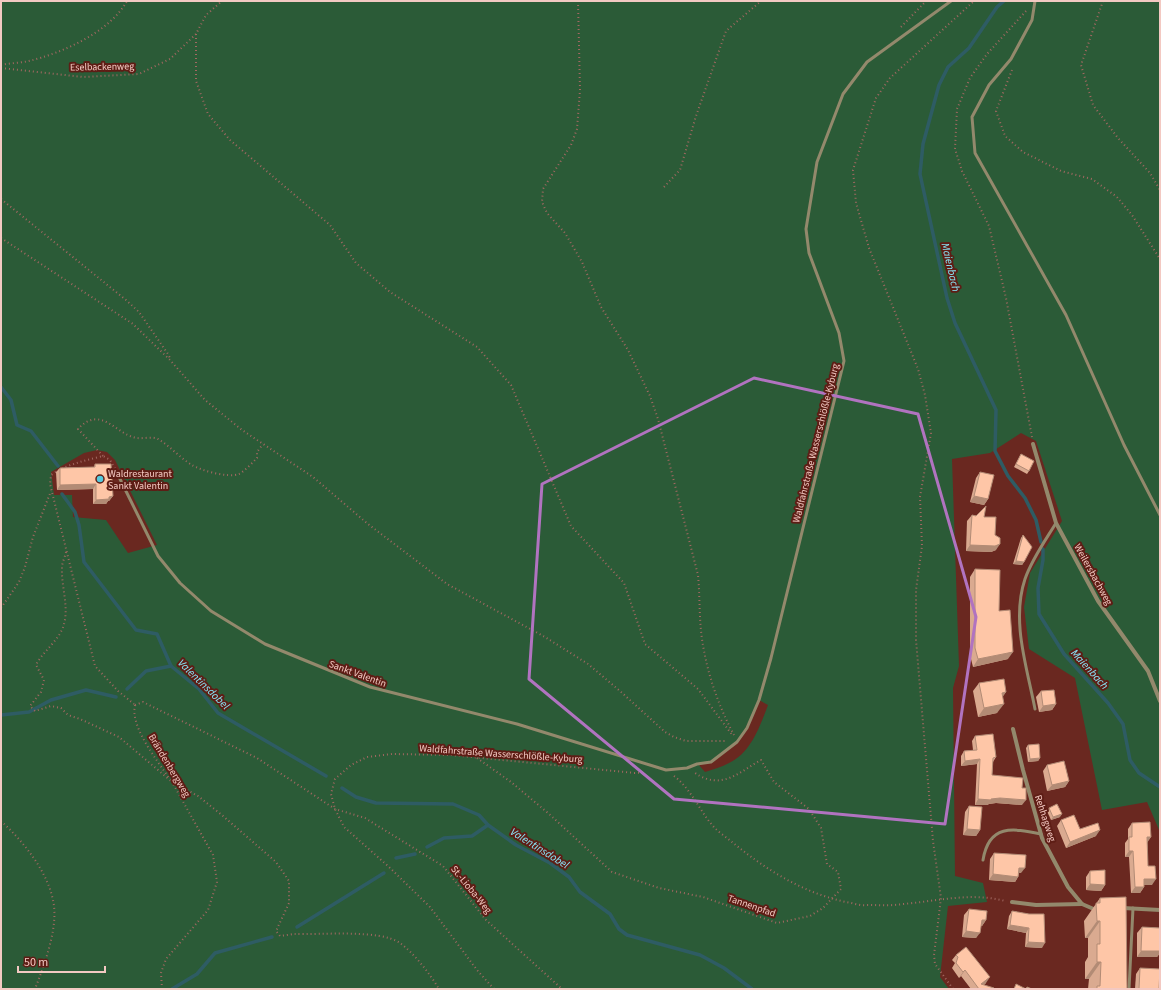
<svg xmlns="http://www.w3.org/2000/svg" width="1161" height="990" viewBox="0 0 1161 990" font-family="'Source Sans 3',sans-serif">
  <style>
    .green { fill: #2b5b37; fill-rule: evenodd }
    .lines { fill: none; stroke-linecap: round; stroke-linejoin: round }
    .stream { stroke: #2e5c64; stroke-width: 3.5 }
    .path { stroke: #a16861; stroke-width: 2; stroke-dasharray: 1 3; stroke-linecap: butt }
    .lane { stroke: #93896c; stroke-width: 3 }
    .street { stroke: #93896c; stroke-width: 4 }
    .wall { fill: #daaa90 }
    .shaded-wall { fill: #b28b75 }
    .building { fill: #fec6a7; stroke: #b28b75 }
    .marked { fill: none; stroke: #b173c0; stroke-width: 3; stroke-linejoin: round }
    .poi-dot { fill: #54cadd; stroke: #5e1d15; stroke-width: 1.5 }
    .labels { text-anchor: middle; stroke-width: 4; stroke-linejoin: round; paint-order: stroke }
    .street-label { font-size: 10px; fill: #f3c9c2; stroke: #5e1d15 }
    .poi-label { font-size: 10px; fill: #f3c9c2; stroke: #5e1d15; text-anchor: start }
    .water-label { font-size: 11px; font-style: italic; fill: #88ebfd; stroke: #5e1d15 }
  </style>
  <rect width="100%" height="100%" fill="#6a2820"/>
  <!-- green -->
  <path class="green" d="M1 1H1160V832L1147 802 1102 810 1075 678 1029 649 1024 607 1030 573 1062 521 1036 441 1021 433 990 453 952 459 959 666 953 688 955 876 983 883 987 902 948 906 940 977 949 989H1ZM97 450 107 452 115 460 157 545 128 553 106 520 73 517 72 495H54L51 472 84 453ZM759 700 768 705C760 726 751 753 729 763 722 767 713 769 705 772L698 764C732 759 747 729 759 700Z"/>
  <g class="lines">
    <!-- stream -->
    <g class="stream">
      <polyline points="1004,1 997,7 969,48 948,67 939,85 923,144 920,174 947,298 955,323 996,410 995,451 1008,476 1025,498 1036,520 1041,542"/>
      <polyline points="1,387 11,400 17,425 31,431 58,466"/>
      <polyline points="62,494 75,512 79,525 84,562 136,630 157,634 171,666 199,689 218,713 326,776"/>
      <polyline points="1043,549 1043,560 1038,588 1039,614 1064,654 1108,703 1123,724 1130,760 1139,773 1160,787"/>
      <polyline points="127,689 146,671 171,666"/>
      <polyline points="1,715 29,712 51,700 86,690 116,697"/>
      <polyline points="342,788 356,797 376,803 453,804 479,815 488,825 516,845 550,863 569,877 580,892 610,914 619,929 627,935 700,955 724,968 752,989"/>
      <polyline points="427,847 444,838 472,836 488,825"/>
      <polyline points="396,858 415,854"/>
      <polyline points="297,927 384,873"/>
      <polyline points="172,989 197,974 215,953 272,937"/>
    </g>
    <!-- path -->
    <g class="path">
      <path d="M578 1 580 90 577 129 571 145 543 189 542 202 547 213 565 233 582 262 601 307 628 350 650 396 658 419 698 575C700 597 699 618 702 639 707 673 718 705 734 735"/>
      <polyline points="1103,1 1081,65 1093,105 1118,138 1150,173 1160,190"/>
      <polyline points="1026,11 987,54 970,78 957,109 955,149 962,171 989,226 1006,298 1032,437"/>
      <polyline points="901,27 926,1"/>
      <polyline points="196,34 196,81 208,114 230,140 330,225 356,263 390,292 477,347 511,385 571,526 624,583 645,644 698,689 733,736"/>
      <path d="M1 65C10 63 20 63 29 61 62 53 110 32 127 1"/>
      <polyline points="1,68 83,77 139,74 170,59 196,34 206,15 222,1"/>
      <polyline points="1012,70 996,111 1005,136 1023,152 1061,171 1092,179 1117,197 1132,215 1160,259"/>
      <polyline points="664,187 680,170 696,116 726,31 761,1"/>
      <polyline points="1,199 126,300 139,312 168,354 170,358"/>
      <polyline points="1,238 133,324 170,360 205,400 242,430 313,477 368,524 447,584 545,637 588,664 620,691 665,732 674,737 686,741 726,741"/>
      <path d="M103 456 78 429C101 404 116 435 137 438 143 439 152 436 158 439 170 446 180 458 192 465 202 471 228 478 239 474 245 471 252 463 257 458V452L263 444"/>
      <path d="M117 472 110 460 103 456C84 461 67 464 51 475L50 484 95 666 118 691 134 704"/>
      <polyline points="125,476 128,474 139,488"/>
      <path d="M66 552C65 557 62 563 62 567 61 586 69 606 64 624 60 640 43 651 36 665L44 680 41 692 30 706 35 711 51 706 61 708 68 715 80 719 119 737 171 781 198 796 223 816 276 862 289 881V903L276 931 280 936 294 934C320 935 380 929 400 943 414 953 430 974 439 989"/>
      <polyline points="1,608 19,582 25,567 33,537 51,491"/>
      <polyline points="135,705 143,702 257,758 335,809 365,818 443,866 486,920 562,989"/>
      <path d="M135 705C130 727 157 760 169 778"/>
      <path d="M477 758 511 782 548 813 612 872 659 888 703 897 777 923 810 916 823 908 841 889 838 872 827 864 821 828 809 809 774 782 761 760C739 772 722 791 695 773"/>
      <path d="M674 776C692 790 699 810 713 826 718 832 726 837 732 842 765 869 803 893 846 902 853 903 860 906 867 905 879 905 891 906 903 904 938 901 971 892 1005 901"/>
      <path d="M1 821C24 842 50 874 54 906 57 931 44 966 35 989"/>
      <polyline points="162,989 161,973 166,959 208,910 217,882 213,855 172,782"/>
      <polyline points="494,989 477,970 430,907 388,866 344,827 335,809 331,794 335,779 351,765 367,757 392,754 451,755 635,773 646,772"/>
      <polyline points="953,989 935,964 934,955 941,898 933,841 916,640 916,590 922,546 920,497 931,433 925,395 918,369 869,248 856,203 853,170 876,98 890,78 974,1"/>
    </g>
    <!-- lane -->
    <g class="lane">
      <polyline points="1035,1 1032,20 1011,59 989,85 972,117 975,153 1066,315 1124,445 1160,515"/>
      <polyline points="120,479 158,556 180,583 211,611 265,644 370,687 517,724 666,770 687,768 697,764 711,762 737,742 747,728 759,700 771,658 844,361 839,333 809,253 806,229 817,162 843,94 867,62 951,1"/>
      <path d="M1035 709C1027 667 1011 621 1025 579 1032 559 1045 541 1056 523"/>
      <path d="M983 860C989 824 1012 828 1041 834"/>
      <polyline points="1129,989 1133,908"/>
    </g>
    <!-- street -->
    <g class="street">
      <polyline points="1033,444 1056,523 1098,601 1148,671 1160,701"/>
      <polyline points="1013,729 1023,770 1042,838 1068,887 1082,904 1096,910"/>
      <polyline points="1012,902 1036,905 1082,904"/>
      <polyline points="1123,908 1160,910"/>
    </g>
  </g>
  <!-- wall -->
  <g class="wall">
    <polygon points="1021,454 1029,471 1027,474 1014,467"/>
    <polygon points="95,464 113,496 109,501 108,501 106,504 93,504 93,489 57,490 56,472 60,468 94,467"/>
    <polygon points="980,472 988,499 984,505 970,502 976,478"/>
    <polygon points="972,515 984,517 995,535 996,550 991,552 966,551 967,521"/>
    <polygon points="1023,535 1024,562 1022,565 1013,564 1021,538"/>
    <polygon points="975,569 999,611 1008,659 973,667 970,655 970,577"/>
    <polygon points="979,683 1006,692 1002,697 997,713 978,717 973,691"/>
    <polygon points="1041,691 1056,704 1052,710 1039,712 1036,697"/>
    <polygon points="975,736 996,757 993,762 992,775 1022,788 1022,805 996,803 989,804 987,805 975,805 977,764 961,766 961,756 964,751 973,750 972,741"/>
    <polygon points="1028,745 1040,758 1038,761 1028,762 1026,748"/>
    <polygon points="1047,765 1069,781 1065,787 1047,791 1043,771"/>
    <polygon points="969,806 980,830 976,836 963,835 965,812"/>
    <polygon points="1049,808 1060,817 1051,820 1047,811"/>
    <polygon points="1061,820 1080,829 1096,836 1066,848 1057,826"/>
    <polygon points="1132,823 1151,837 1147,842 1148,866 1152,885 1144,885 1144,887 1140,893 1131,893 1129,857 1125,857 1125,843 1128,839 1128,829"/>
    <polygon points="994,853 1021,873 1019,873 1018,877 1015,882 989,880 990,859"/>
    <polygon points="1090,871 1105,885 1101,891 1086,890 1086,877"/>
    <polygon points="1100,898 1127,989 1088,989 1089,979 1085,979 1085,962 1088,957 1088,938 1085,938 1084,921"/>
    <polygon points="969,909 986,920 982,926 981,926 976,938 962,937 964,915"/>
    <polygon points="1012,911 1029,914 1042,948 1025,947 1026,933 1007,929 1009,916"/>
    <polygon points="1142,927 1160,928 1160,953 1157,957 1137,957 1137,933"/>
    <polygon points="956,955 986,983 984,985 993,989 971,989 961,976 959,978 952,968 955,963 952,960"/>
    <polygon points="1140,968 1159,989 1135,989 1136,974"/>
  </g>
  <!-- shaded-wall -->
  <g class="shaded-wall">
    <polygon points="96,484 93,489 57,490 60,485"/>
    <polygon points="113,496 109,501 108,501 106,504 93,504 96,500 109,497"/>
    <polygon points="974,496 988,499 984,505 970,502"/>
    <polygon points="1000,544 996,550 991,552 966,551 970,545"/>
    <polygon points="1016,561 1024,562 1022,565 1013,564"/>
    <polygon points="1013,652 1008,659 973,667 978,659"/>
    <polygon points="1006,692 1000,701 1002,693"/>
    <polygon points="1004,704 997,713 978,717 984,708"/>
    <polygon points="1056,704 1052,710 1039,712 1043,706"/>
    <polygon points="1040,758 1038,761 1028,762 1030,759"/>
    <polygon points="980,759 977,764 961,766 965,761"/>
    <polygon points="1069,781 1065,787 1047,791 1052,785"/>
    <polygon points="1000,798 1026,800 1022,805 996,803 989,804 987,805 975,805 978,799"/>
    <polygon points="1062,814 1060,817 1051,820 1053,817"/>
    <polygon points="967,829 980,830 976,836 963,835"/>
    <polygon points="1100,830 1096,836 1066,848 1070,842"/>
    <polygon points="1147,837 1151,837 1147,843"/>
    <polygon points="1129,851 1133,851 1129,857 1125,857"/>
    <polygon points="1019,868 1025,868 1021,873 1015,873"/>
    <polygon points="993,874 1018,877 1015,882 989,880"/>
    <polygon points="1144,879 1156,879 1152,885 1140,885"/>
    <polygon points="1090,884 1105,885 1101,891 1086,890"/>
    <polygon points="1135,887 1144,887 1140,893 1131,893"/>
    <polygon points="982,920 986,920 982,926 977,926"/>
    <polygon points="1097,921 1100,921 1088,938 1085,938"/>
    <polygon points="1010,925 1029,928 1026,933 1007,929"/>
    <polygon points="966,931 980,933 976,938 962,937"/>
    <polygon points="1028,942 1045,943 1042,948 1025,947"/>
    <polygon points="1141,951 1160,951 1160,953 1157,957 1137,957"/>
    <polygon points="1097,962 1101,962 1089,979 1085,979"/>
    <polygon points="965,970 961,976 959,978 963,972"/>
    <polygon points="990,977 986,983 979,988 981,984"/>
  </g>
  <!-- building -->
  <g class="building">
    <polygon points="1021,454 1034,461 1029,471 1016,464"/>
    <polygon points="95,464 111,464 113,496 109,497 109,499 96,500 96,484 60,485 60,468 95,467"/>
    <polygon points="980,472 994,475 988,499 974,496"/>
    <polygon points="986,506 984,517 996,517 995,535 1000,538 1000,544 995,546 970,545 972,515 976,516"/>
    <polygon points="1023,535 1032,547 1024,562 1016,561"/>
    <polygon points="975,569 1000,570 999,611 1010,610 1013,652 978,659 975,648"/>
    <polygon points="1004,679 1006,692 1002,693 1004,704 984,708 979,683"/>
    <polygon points="1054,690 1056,704 1043,706 1041,691"/>
    <polygon points="993,734 996,757 993,758 992,775 1023,778 1022,788 1026,788 1026,800 1000,798 991,799 991,800 978,799 980,759 965,761 964,751 977,750 975,736"/>
    <polygon points="1039,744 1040,758 1030,759 1028,745"/>
    <polygon points="1064,761 1069,781 1052,785 1047,765"/>
    <polygon points="1057,804 1062,814 1053,817 1049,808"/>
    <polygon points="969,806 982,807 980,830 967,829"/>
    <polygon points="1074,815 1080,829 1098,823 1100,830 1070,842 1061,820"/>
    <polygon points="1150,822 1151,837 1147,837 1148,866 1155,866 1156,879 1144,879 1144,887 1135,887 1133,851 1129,851 1129,837 1132,837 1132,823"/>
    <polygon points="994,853 1026,855 1025,868 1019,868 1018,877 993,874"/>
    <polygon points="1105,870 1105,885 1090,884 1090,871"/>
    <polygon points="1126,897 1127,989 1097,989 1097,986 1100,986 1101,962 1097,962 1097,944 1100,944 1100,921 1097,921 1096,903 1100,903 1100,898"/>
    <polygon points="969,909 987,911 986,920 982,920 980,933 966,931"/>
    <polygon points="1012,911 1029,914 1044,914 1045,943 1028,942 1029,928 1010,925"/>
    <polygon points="1142,927 1160,928 1160,951 1141,951"/>
    <polygon points="966,947 990,977 981,984 994,988 993,989 979,989 965,970 963,972 956,963 958,957 956,955"/>
    <polygon points="1140,968 1160,969 1159,989 1139,989"/>
    <polygon points="1016,984 1026,989 1027,987 1032,989 1014,989"/>
  </g>
  <!-- marked area -->
  <path class="marked" d="M754 378 918 414 976 617 945 824 674 799 529 679 542 484Z"/>
  <!-- markers -->
  <circle class="poi-dot" cx="100" cy="479" r="4"/>
  <g class="labels">
    <!-- street labels -->
    <g class="street-label">
      <text transform="translate(102 66) rotate(-1)" y="4">Eselbackenweg</text>
      <text transform="translate(815 443) rotate(-76)" y="4">Waldfahrstraße Wasserschlößle-Kyburg</text>
      <text transform="translate(1094 574) rotate(61)" y="4">Weilersbachweg</text>
      <text transform="translate(358 673) rotate(20)" y="4">Sankt Valentin</text>
      <text transform="translate(501 753) rotate(4)" y="4">Waldfahrstraße Wasserschlößle-Kyburg</text>
      <text transform="translate(170 765) rotate(59)" y="4">Brändenbergweg</text>
      <text transform="translate(1046 818) rotate(72)" y="4">Rehhagweg</text>
      <text transform="translate(472 889) rotate(51)" y="4">St.-Lioba-Weg</text>
      <text transform="translate(752 905) rotate(19)" y="4">Tannenpfad</text>
    </g>
    <!-- poi labels -->
    <g class="poi-label">
      <text x="108" y="477">Waldrestaurant<tspan x="108" dy="12">Sankt Valentin</tspan></text>
    </g>
    <!-- water labels -->
    <g class="water-label">
      <text transform="translate(951 267) rotate(77)" y="4">Maienbach</text>
      <text transform="translate(1090 669) rotate(48)" y="4">Maienbach</text>
      <text transform="translate(204 684) rotate(44)" y="4">Valentinsdobel</text>
      <text transform="translate(540 848) rotate(32)" y="4">Valentinsdobel</text>
    </g>
  </g>
  <!-- border -->
  <rect width="1161" height="990" fill="none" stroke="#f3c9c2" stroke-width="4"/>
  <!-- scale -->
  <path d="M18 966v6h87v-6" fill="none" stroke="#f3c9c2" stroke-width="2"/>
  <text x="24" y="966" font-size="12" fill="#f3c9c2" stroke="#5e1d15" stroke-width="3" paint-order="stroke">50 m</text>
</svg>
